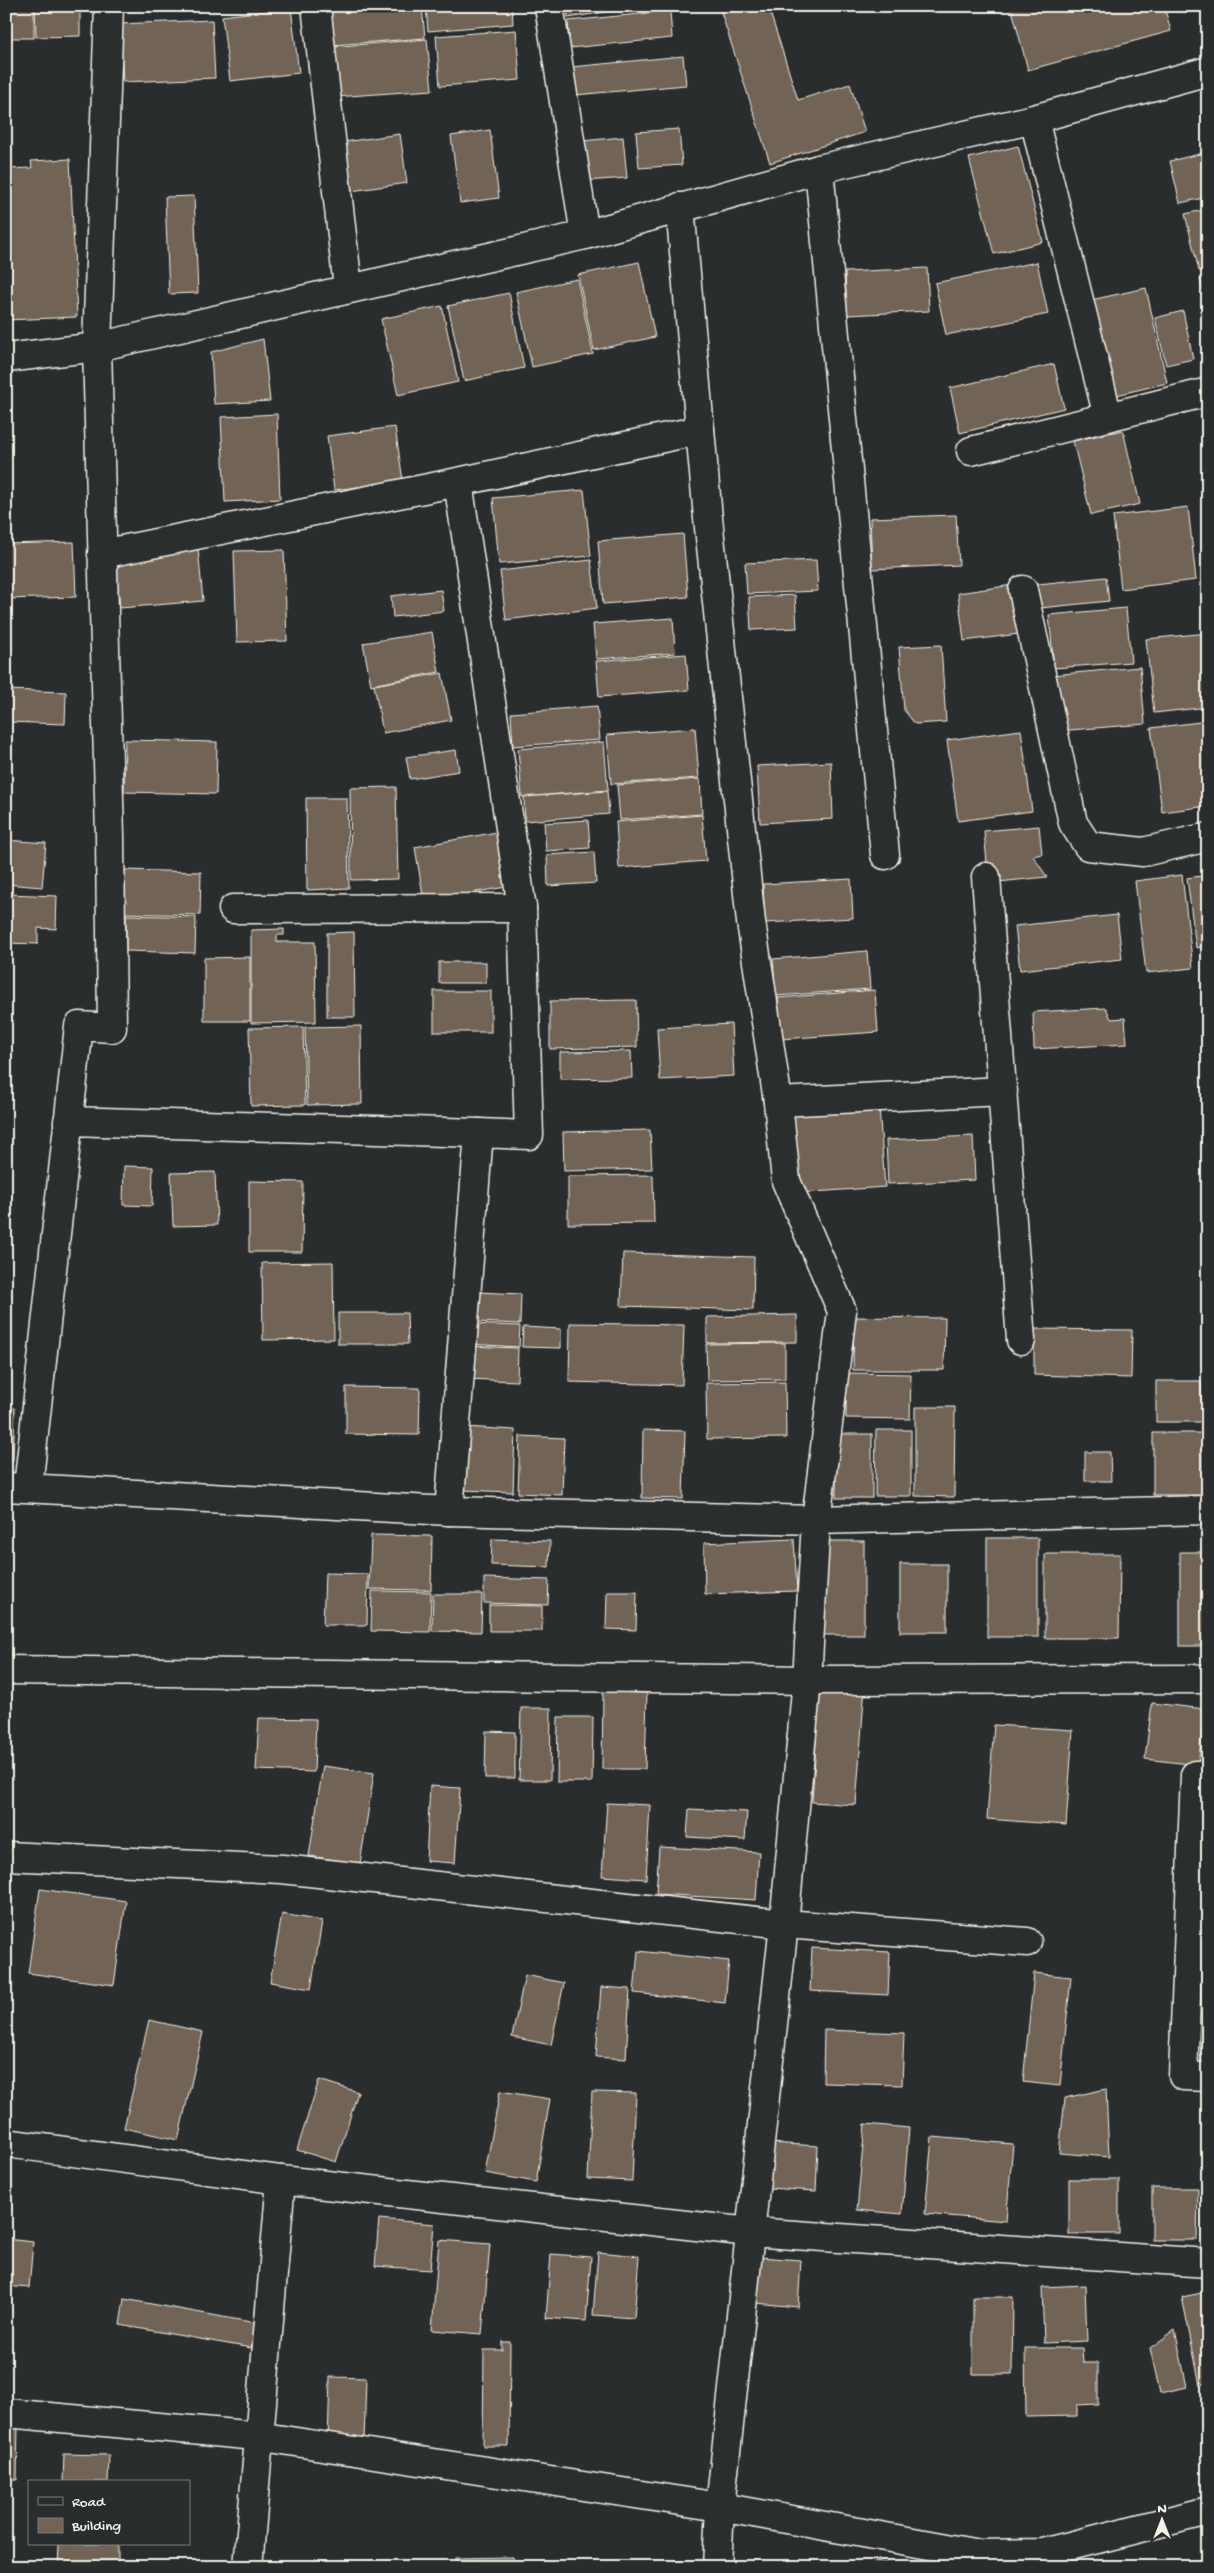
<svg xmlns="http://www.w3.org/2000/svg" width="1214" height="2573" viewBox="0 0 1214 2573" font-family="'Gochi Hand',sans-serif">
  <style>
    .building { fill: #716457; stroke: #f4f1e8 }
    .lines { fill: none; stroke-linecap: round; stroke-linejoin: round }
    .street-casing { stroke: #f4f1e8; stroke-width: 31 }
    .street { stroke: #2a2d2e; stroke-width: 28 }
  </style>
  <rect width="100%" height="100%" fill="#2a2d2e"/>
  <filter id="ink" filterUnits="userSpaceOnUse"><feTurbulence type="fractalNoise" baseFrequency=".02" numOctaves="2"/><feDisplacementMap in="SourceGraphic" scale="10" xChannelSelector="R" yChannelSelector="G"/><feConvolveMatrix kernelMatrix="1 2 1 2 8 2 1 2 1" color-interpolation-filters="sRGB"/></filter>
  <g filter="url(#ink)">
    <!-- building -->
    <g class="building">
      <rect x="6" y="6" width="28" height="32"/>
      <polygon points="35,6 80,6 80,36 36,37"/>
      <polygon points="330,6 422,6 425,38 333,45"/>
      <polygon points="426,6 512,6 513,24 428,31"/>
      <polygon points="566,6 630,6 630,8 568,18"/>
      <polygon points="719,6 768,6 798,100 850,84 865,132 770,163"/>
      <polygon points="1011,6 1164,6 1171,31 1028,70"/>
      <polygon points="291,8 299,73 230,81 222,16"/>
      <polygon points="670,11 672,38 570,48 568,21"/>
      <polygon points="212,20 215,78 123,82 120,24"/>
      <polygon points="516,30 520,80 440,86 436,36"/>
      <polygon points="427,39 432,90 335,97 331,47"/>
      <polygon points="683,56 686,85 575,95 572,67"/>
      <polygon points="679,129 682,165 639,168 636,132"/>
      <polygon points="490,130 499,198 460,203 451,136"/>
      <polygon points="400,134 407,183 351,191 344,142"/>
      <polygon points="623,137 627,178 585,181 582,141"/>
      <polygon points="1018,146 1043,242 994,254 969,158"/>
      <polygon points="1208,152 1208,197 1180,203 1170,161"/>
      <polygon points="70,159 77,317 6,320 6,169 32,168 31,161"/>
      <polygon points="194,196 198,293 169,294 165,197"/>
      <polygon points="1208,209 1208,269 1199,271 1185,214"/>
      <polygon points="639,262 655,337 594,350 578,275"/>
      <polygon points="1037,262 1048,314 946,335 935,283"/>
      <polygon points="927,268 929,311 847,315 845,272"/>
      <polygon points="1208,277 1208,309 1200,279"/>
      <polygon points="577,279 593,354 532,367 516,292"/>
      <polygon points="1146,288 1167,383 1112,396 1091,300"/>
      <polygon points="509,293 524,368 464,381 448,306"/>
      <polygon points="442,306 458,382 398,395 381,319"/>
      <polygon points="1183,311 1193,359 1166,365 1155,318"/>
      <polygon points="263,339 270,401 214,404 211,352"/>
      <polygon points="1054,364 1064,408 960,433 950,388"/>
      <polygon points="277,414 280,499 225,502 221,417"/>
      <polygon points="395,427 403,481 334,490 327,436"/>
      <polygon points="1123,430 1140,504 1091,515 1073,441"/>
      <polygon points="584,490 591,556 499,564 493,498"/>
      <polygon points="1188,507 1196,580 1121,589 1113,516"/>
      <polygon points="956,515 959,565 872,569 870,518"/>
      <polygon points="683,534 688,597 603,604 598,541"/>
      <polygon points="74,542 76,597 6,599 6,544"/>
      <polygon points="198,548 203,601 120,608 115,556"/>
      <polygon points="284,550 287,641 237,642 234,551"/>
      <polygon points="591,560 597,608 506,620 500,571"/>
      <polygon points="816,560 818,591 747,594 745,563"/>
      <polygon points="1106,577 1109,601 1040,608 1038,584"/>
      <polygon points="1013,585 1019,634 964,641 958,593"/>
      <polygon points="441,590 444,611 393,617 391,596"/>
      <polygon points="795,595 797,628 751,630 749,597"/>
      <polygon points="1126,608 1131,662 1054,668 1049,615"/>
      <polygon points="673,618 675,653 596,659 593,624"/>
      <polygon points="432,632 439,672 371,685 363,643"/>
      <polygon points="1208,633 1208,707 1154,713 1146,639"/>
      <polygon points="941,645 946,722 915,724 904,710 899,647"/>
      <polygon points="686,654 689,690 599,697 596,661"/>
      <polygon points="1140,667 1145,724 1057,731 1052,675"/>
      <polygon points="442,673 451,720 383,733 374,685"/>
      <polygon points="6,690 66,692 65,724 6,722"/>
      <polygon points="597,706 600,740 513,746 511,713"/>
      <polygon points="1208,721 1208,806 1162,812 1151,728"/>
      <polygon points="695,728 699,778 611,784 607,735"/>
      <polygon points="1021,730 1032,811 958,821 947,740"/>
      <polygon points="125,740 217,742 216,794 124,792"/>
      <polygon points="604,742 608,790 522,797 518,749"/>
      <polygon points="456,750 459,771 410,779 406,757"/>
      <polygon points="831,762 833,819 760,823 757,766"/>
      <polygon points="700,779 702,814 620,820 617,785"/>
      <polygon points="396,787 398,879 351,880 350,788"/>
      <polygon points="607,791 609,814 525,821 524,797"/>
      <polygon points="306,798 347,798 349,888 307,890"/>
      <polygon points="702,815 706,861 619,868 616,822"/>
      <polygon points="588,820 590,848 546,851 544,823"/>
      <polygon points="1039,826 1042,854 1033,856 1047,877 989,883 984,831"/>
      <polygon points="497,832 506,887 424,901 415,847"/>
      <polygon points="6,840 46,843 42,887 6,884"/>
      <polygon points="594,852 596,883 548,886 547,855"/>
      <polygon points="124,870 201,872 200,915 123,913"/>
      <polygon points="1182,875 1193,968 1146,973 1135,881"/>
      <polygon points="1208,875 1208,946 1196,948 1187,878"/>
      <polygon points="851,879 853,918 765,923 763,884"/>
      <polygon points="8,894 57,896 56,929 38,928 38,944 6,943"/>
      <polygon points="126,915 196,917 195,953 126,951"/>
      <polygon points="1117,915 1122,959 1020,970 1015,926"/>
      <polygon points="284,929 284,935 277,935 277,942 315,942 316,1022 251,1023 251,930"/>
      <polygon points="354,932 355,1017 327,1017 327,933"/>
      <polygon points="867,951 870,989 776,996 773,959"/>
      <polygon points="250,957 250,1021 204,1021 204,958"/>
      <rect x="439" y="962" width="47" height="21"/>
      <polygon points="875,990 878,1032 781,1039 778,998"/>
      <rect x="434" y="991" width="57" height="41"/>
      <polygon points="636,1000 637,1047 550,1049 550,1001"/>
      <polygon points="1106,1008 1111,1019 1125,1018 1127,1044 1034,1049 1033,1012"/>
      <polygon points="731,1024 734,1076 660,1080 657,1028"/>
      <polygon points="361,1026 362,1104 307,1105 305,1027"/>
      <polygon points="303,1027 305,1105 251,1106 249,1028"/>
      <polygon points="631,1051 632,1078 560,1079 560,1052"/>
      <polygon points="879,1107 885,1187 799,1193 793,1114"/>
      <polygon points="650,1130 652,1169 564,1171 563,1132"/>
      <polygon points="973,1136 975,1180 888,1184 886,1140"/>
      <polygon points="124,1166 153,1167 152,1206 123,1205"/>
      <polygon points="215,1172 217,1225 173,1226 171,1173"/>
      <polygon points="653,1175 654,1223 568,1224 568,1176"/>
      <polygon points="249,1181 303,1182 302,1252 249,1252"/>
      <polygon points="623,1253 754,1257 753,1310 621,1306"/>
      <polygon points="333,1262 334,1339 263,1340 262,1263"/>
      <polygon points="478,1292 521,1294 520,1324 477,1322"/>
      <polygon points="338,1313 407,1313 408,1344 338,1344"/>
      <polygon points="797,1315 797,1342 707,1343 707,1317"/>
      <polygon points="854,1317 945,1318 944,1370 853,1370"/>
      <polygon points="570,1323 684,1325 682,1385 569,1382"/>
      <polygon points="470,1324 520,1326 519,1347 469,1344"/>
      <polygon points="523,1327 561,1329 561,1348 522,1347"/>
      <polygon points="1034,1329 1132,1330 1131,1378 1034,1375"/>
      <polygon points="785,1343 785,1379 707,1380 706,1344"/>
      <polygon points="467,1346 518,1348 517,1381 466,1379"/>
      <polygon points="846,1373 911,1374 910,1419 846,1418"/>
      <polygon points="1156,1381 1201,1381 1202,1422 1156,1422"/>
      <polygon points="785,1382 786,1438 707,1439 706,1383"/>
      <polygon points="346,1387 420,1388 419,1435 346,1434"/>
      <polygon points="915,1407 955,1407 954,1497 915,1496"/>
      <polygon points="6,1408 15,1408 13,1460 6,1460"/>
      <polygon points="464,1427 515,1430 513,1492 462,1490"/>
      <polygon points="643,1430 685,1431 683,1499 642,1498"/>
      <polygon points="876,1430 911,1430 911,1496 875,1496"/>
      <polygon points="1153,1433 1202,1433 1203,1495 1153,1495"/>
      <rect x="836" y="1434" width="36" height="64"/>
      <polygon points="520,1436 564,1438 562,1495 518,1493"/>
      <polygon points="1085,1452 1110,1452 1111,1481 1085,1481"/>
      <polygon points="371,1535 432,1536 431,1590 369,1589"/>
      <rect x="987" y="1538" width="51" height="99"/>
      <polygon points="492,1539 550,1541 549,1567 491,1565"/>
      <polygon points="794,1539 797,1591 705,1594 704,1543"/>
      <rect x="821" y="1541" width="43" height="94"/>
      <rect x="1180" y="1552" width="28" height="94"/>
      <polygon points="1045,1554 1120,1554 1119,1638 1045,1638"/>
      <rect x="900" y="1564" width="47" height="68"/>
      <polygon points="325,1573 368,1574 367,1625 323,1625"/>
      <polygon points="484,1578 549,1580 548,1605 484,1603"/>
      <polygon points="372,1591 431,1592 430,1632 371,1631"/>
      <polygon points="607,1592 637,1592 636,1630 606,1629"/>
      <polygon points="433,1594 482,1594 481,1632 432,1631"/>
      <polygon points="489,1605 542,1606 542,1631 489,1631"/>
      <polygon points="820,1682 865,1685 856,1805 812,1802"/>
      <polygon points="603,1692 647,1693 645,1769 602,1769"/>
      <polygon points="1152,1703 1205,1709 1198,1765 1145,1759"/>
      <polygon points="521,1708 551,1708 550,1780 519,1780"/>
      <polygon points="558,1717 593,1717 592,1782 557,1782"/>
      <polygon points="259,1718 316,1719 314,1772 256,1770"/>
      <polygon points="994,1725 1073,1730 1066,1825 987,1819"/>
      <polygon points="486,1731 515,1732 515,1778 485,1778"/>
      <polygon points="323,1766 374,1773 360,1864 309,1856"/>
      <polygon points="430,1786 460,1788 455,1863 426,1861"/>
      <polygon points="607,1803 650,1805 646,1879 602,1876"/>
      <polygon points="689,1809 747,1812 745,1840 687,1837"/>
      <polygon points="659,1847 759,1852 756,1900 656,1894"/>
      <polygon points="40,1889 126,1901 114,1985 28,1973"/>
      <polygon points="282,1914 322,1921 311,1989 270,1982"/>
      <polygon points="1206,1943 1208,1943 1208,2067 1202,2067"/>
      <polygon points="812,1948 890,1952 888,1995 810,1991"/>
      <polygon points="638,1951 729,1961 725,2003 634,1993"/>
      <polygon points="1034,1973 1071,1977 1060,2086 1023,2082"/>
      <polygon points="525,1975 564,1983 551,2045 512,2037"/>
      <polygon points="601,1987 630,1989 626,2059 596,2057"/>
      <polygon points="149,2020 203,2032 178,2140 124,2128"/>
      <polygon points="824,2030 904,2033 902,2085 823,2083"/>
      <polygon points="319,2080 358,2092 336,2162 297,2150"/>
      <polygon points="1106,2089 1109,2157 1059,2153 1065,2098"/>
      <polygon points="500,2091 550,2099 536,2182 485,2173"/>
      <polygon points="592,2092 636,2093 632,2181 588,2179"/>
      <polygon points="865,2124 909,2128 902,2214 857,2210"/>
      <polygon points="932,2137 1013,2144 1006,2221 925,2214"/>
      <polygon points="770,2143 818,2146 816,2191 768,2188"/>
      <rect x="1069" y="2179" width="50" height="55"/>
      <polygon points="1152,2188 1198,2188 1197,2240 1152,2240"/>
      <polygon points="379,2219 434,2224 430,2270 375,2266"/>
      <polygon points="6,2239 33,2242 29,2288 6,2286"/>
      <polygon points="439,2240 490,2244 482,2334 432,2330"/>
      <polygon points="598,2252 639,2256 634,2318 593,2315"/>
      <polygon points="551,2254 591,2257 586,2321 546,2318"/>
      <polygon points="759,2257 801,2260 798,2307 755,2303"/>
      <polygon points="1085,2285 1087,2341 1044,2343 1042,2287"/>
      <polygon points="1207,2292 1208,2383 1200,2385 1182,2297"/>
      <polygon points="973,2297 1013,2297 1012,2374 973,2374"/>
      <polygon points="124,2299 256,2323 251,2348 120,2325"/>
      <polygon points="1175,2330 1187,2387 1160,2393 1150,2348"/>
      <polygon points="502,2342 510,2342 509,2446 483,2446 484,2350 502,2350"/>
      <polygon points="1025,2348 1082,2348 1083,2363 1098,2363 1098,2404 1077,2405 1077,2416 1026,2417"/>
      <polygon points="330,2377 366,2378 364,2442 328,2441"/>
      <polygon points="6,2424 18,2424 17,2480 6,2479"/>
      <polygon points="64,2454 109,2455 108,2482 63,2482"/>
      <polygon points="59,2544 118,2544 118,2567 58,2567"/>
      <polygon points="513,2557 514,2567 455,2567 455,2558"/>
      <polygon points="875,2562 903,2564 903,2567 874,2567"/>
      <polygon points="1146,2563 1146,2567 1121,2567"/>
    </g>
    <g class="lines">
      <defs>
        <g id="street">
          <polyline points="316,6 348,288"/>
          <polyline points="549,6 585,235"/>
          <polyline points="1034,119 1108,417"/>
          <polyline points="819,169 885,855"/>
          <polyline points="680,207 708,518 751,922 778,1102 786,1181 842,1311 816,1520 807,1680 784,1924 720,2507 717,2567"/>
          <polyline points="6,358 97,347 585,235 819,169 1034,119 1208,71"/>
          <polyline points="971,451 1208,392"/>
          <polyline points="102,554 458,482 700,430"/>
          <polyline points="1023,590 1073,823 1088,846 1143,852 1208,837"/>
          <polyline points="986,877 1021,1340"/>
          <polyline points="233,909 522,908"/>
          <polyline points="778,1102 1003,1091"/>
          <polyline points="68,1121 479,1133"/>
          <polyline points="6,1487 449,1511 816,1520 1208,1510"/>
          <polyline points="28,1487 79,1026 112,1028 110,836 97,347 109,6"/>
          <polyline points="449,1511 479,1133 529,1135 522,908 458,482"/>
          <polyline points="6,1670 807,1680 1208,1679"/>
          <polyline points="1208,1775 1195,1775 1183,2076 1208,2077"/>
          <polyline points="6,1856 282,1869 784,1924 1027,1942"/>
          <polyline points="6,2143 281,2180 750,2232 1208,2263"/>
          <polyline points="6,2413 257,2436 720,2507 979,2554 1042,2553 1208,2511"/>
          <polyline points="248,2567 281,2180"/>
        </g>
      </defs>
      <!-- street casing -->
      <use href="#street" class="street-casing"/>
      <!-- street -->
      <use href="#street" class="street"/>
    </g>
  </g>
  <!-- margin -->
  <rect width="1214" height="2573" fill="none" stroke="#2a2d2e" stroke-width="25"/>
  <rect x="12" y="12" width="1189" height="2548" fill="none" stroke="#f4f1e8" stroke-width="2" filter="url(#ink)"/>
  <!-- legend -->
  <rect x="28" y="2480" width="162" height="65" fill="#2a2d2e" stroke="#7b7b78"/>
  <rect x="38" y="2497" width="25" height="8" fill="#2a2d2e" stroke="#7b7b78"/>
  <text x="72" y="2506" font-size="15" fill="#f4f1e8">Road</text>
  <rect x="38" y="2518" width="25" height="15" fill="#716457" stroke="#7b7b78"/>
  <text x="72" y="2530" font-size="15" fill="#f4f1e8">Building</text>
  <!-- north arrow -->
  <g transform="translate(1162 2520)" stroke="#2a2d2e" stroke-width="4" paint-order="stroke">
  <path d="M0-4L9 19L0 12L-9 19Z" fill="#f4f1e8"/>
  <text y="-8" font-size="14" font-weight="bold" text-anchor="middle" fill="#f4f1e8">N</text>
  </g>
</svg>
